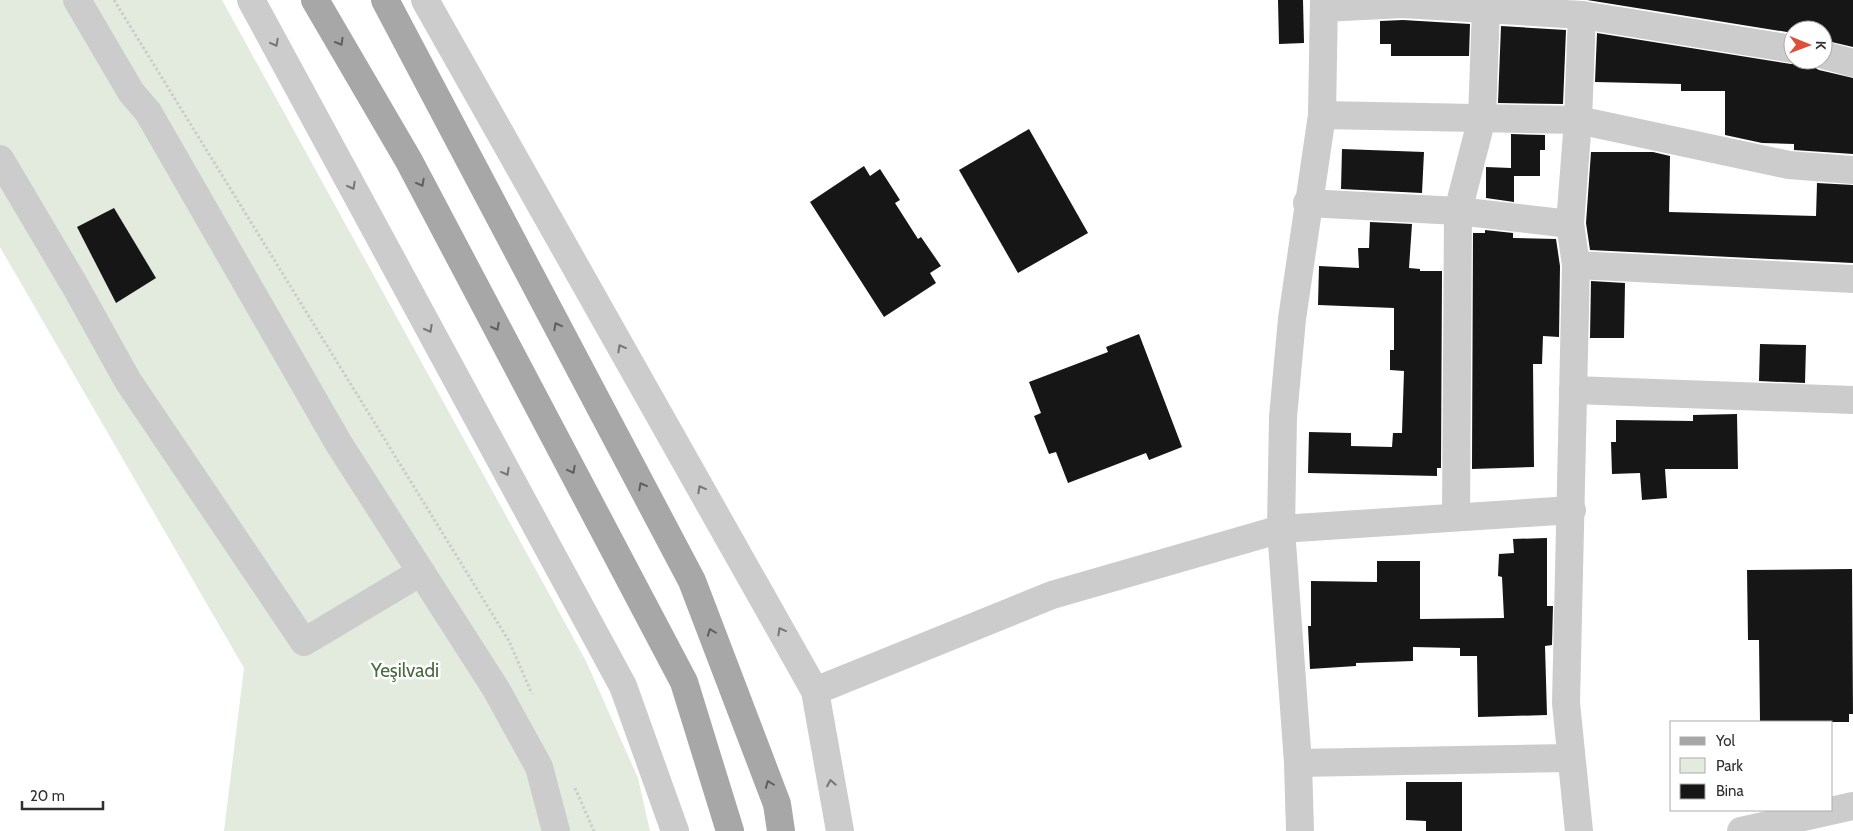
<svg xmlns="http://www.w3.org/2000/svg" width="1853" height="831" viewBox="0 0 1853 831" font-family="Cabin,sans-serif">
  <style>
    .green { fill: #e2ebdd }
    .building { fill: #161616 }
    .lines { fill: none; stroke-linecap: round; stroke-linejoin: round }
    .path { stroke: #ccc; stroke-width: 3; stroke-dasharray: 2.5 2.5; stroke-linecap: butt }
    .minor { stroke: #ccc; stroke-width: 28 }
    .major { stroke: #a7a7a7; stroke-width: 28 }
    .oneway { stroke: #5f5f5f }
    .oneway2 { stroke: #767676 }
    .labels { text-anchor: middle; stroke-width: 5; stroke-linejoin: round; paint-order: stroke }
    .park-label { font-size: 19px; fill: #49693e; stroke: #fff }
  </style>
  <rect width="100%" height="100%" fill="#fff"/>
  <!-- green -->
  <polygon class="green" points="0,0 222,0 586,661 638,778 650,831 224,831 244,668 0,247"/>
  <!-- building -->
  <g class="building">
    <polygon points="1278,0 1303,0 1304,43 1279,44"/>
    <polygon points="1587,0 1853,0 1853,47 1823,40 1823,30 1793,30 1793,33"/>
    <polygon points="1403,20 1470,24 1469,56 1391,56 1391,44 1380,44 1380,21"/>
    <polygon points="1501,26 1566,30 1563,104 1498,103"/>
    <polygon points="1597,33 1791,64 1808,60 1812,66 1819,70 1853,78 1853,154 1794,150 1794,144 1762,143 1725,135 1725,91 1681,91 1681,84 1595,82"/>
    <polygon points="1029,129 1088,233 1018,273 959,170"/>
    <polygon points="1511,134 1545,135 1545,150 1540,150 1540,176 1514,176 1514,202 1486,198 1486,167 1511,168"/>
    <polygon points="1342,149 1424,152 1422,193 1341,189"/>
    <polygon points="1591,152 1653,152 1670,156 1669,212 1816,216 1817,183 1853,185 1853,263 1590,250 1586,223"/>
    <polygon points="864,166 870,176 880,169 900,200 895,203 918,239 921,237 941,266 930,273 936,283 884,317 810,202"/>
    <polygon points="114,208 156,278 116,303 77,227"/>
    <polygon points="1370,222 1412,224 1409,268 1420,269 1420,271 1442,271 1441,468 1437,468 1437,476 1308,473 1309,432 1351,433 1351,446 1392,447 1393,433 1402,433 1404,371 1390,370 1390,350 1394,350 1394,308 1318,305 1319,266 1359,268 1358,248 1369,248"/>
    <polygon points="1485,230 1513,233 1513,238 1556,239 1560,266 1559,337 1543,336 1542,364 1533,364 1534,467 1472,469 1473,233 1485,233"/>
    <polygon points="1591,281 1625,283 1624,338 1590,338"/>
    <polygon points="1139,334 1182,447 1149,460 1146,453 1068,483 1056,452 1049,454 1034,416 1041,413 1029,382 1108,352 1106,347"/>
    <polygon points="1760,344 1806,345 1805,383 1759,381"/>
    <polygon points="1737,414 1738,469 1665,469 1667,498 1642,500 1640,473 1612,474 1611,442 1616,442 1616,420 1693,421 1693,415"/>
    <polygon points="1547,538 1547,606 1553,606 1552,645 1545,646 1547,715 1478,717 1477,656 1460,656 1460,648 1413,647 1413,661 1356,663 1356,666 1310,669 1308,626 1311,626 1311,581 1377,582 1377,561 1420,561 1420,619 1504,618 1502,577 1498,576 1499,554 1514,553 1513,539"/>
    <polygon points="1852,569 1853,714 1849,714 1849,722 1760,722 1759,640 1748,640 1747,570"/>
    <polygon points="1406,782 1462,782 1462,831 1426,831 1426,821 1406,820"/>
  </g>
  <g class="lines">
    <!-- path -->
    <g class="path">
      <polyline points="114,0 509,641 532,694"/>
      <polyline points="575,788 594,831"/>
    </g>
    <!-- minor -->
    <g class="minor">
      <polyline points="77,0 131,92 148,112 339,444 496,689 539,767 556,831"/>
      <polyline points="251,0 623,686 675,831"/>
      <polyline points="425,0 815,691 840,831"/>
      <polyline points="1324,8 1403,4 1582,15 1793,49"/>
      <polyline points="1823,55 1853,63"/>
      <polyline points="1322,115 1578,120 1789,165 1853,170"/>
      <polyline points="0,159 74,284 128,381 304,642 421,572"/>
      <polyline points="1307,203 1458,211 1570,224"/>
      <polyline points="1576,265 1853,279"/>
      <polyline points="1573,390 1853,400"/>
      <polyline points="1456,517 1458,211 1482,118 1486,8"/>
      <polyline points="815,691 1052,595 1281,529 1572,510"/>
      <polyline points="1298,763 1571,758"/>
      <polyline points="1300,831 1298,763 1281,529 1283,417 1292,319 1322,115 1324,0"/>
      <polyline points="1579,831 1566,703 1576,265 1570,224 1578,120 1582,15"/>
      <polyline points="1741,831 1853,806"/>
    </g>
    <!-- major -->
    <g class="major">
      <polyline points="315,0 409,161 684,682 730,831"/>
      <polyline points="385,0 692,581 777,804 781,831"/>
    </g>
  </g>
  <!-- one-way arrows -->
  <defs><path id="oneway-chevron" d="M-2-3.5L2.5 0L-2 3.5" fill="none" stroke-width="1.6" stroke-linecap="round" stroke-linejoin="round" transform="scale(1.25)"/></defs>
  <g class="oneway">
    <use href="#oneway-chevron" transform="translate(340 42) rotate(60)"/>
    <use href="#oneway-chevron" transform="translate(421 183) rotate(62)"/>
    <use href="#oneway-chevron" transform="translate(557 326) rotate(-118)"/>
    <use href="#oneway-chevron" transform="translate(496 327) rotate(62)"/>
    <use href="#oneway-chevron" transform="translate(572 470) rotate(62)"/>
    <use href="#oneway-chevron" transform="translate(642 486) rotate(-118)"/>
    <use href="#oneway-chevron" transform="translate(711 632) rotate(-111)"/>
    <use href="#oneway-chevron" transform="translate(769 784) rotate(-111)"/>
  </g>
  <g class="oneway2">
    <use href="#oneway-chevron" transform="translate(275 43) rotate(62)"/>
    <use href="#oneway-chevron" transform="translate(352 186) rotate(62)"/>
    <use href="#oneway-chevron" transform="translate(429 329) rotate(62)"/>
    <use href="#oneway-chevron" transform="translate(621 348) rotate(-119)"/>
    <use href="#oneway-chevron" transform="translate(506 472) rotate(61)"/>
    <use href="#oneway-chevron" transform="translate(701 489) rotate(-119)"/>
    <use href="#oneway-chevron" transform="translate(781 631) rotate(-119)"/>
    <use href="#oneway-chevron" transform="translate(831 783) rotate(-100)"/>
  </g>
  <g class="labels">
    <!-- park labels -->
    <g class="park-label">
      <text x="405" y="677">Yeşilvadi</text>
    </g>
  </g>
  <!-- legend -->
  <rect x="1670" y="721" width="162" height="90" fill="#ffffff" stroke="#acacac"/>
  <rect x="1680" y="737" width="25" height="8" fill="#a7a7a7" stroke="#acacac"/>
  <text x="1716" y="746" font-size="15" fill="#2f2f2f">Yol</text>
  <rect x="1680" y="758" width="25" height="15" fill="#e2ebdd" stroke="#acacac"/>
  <text x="1716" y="771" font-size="15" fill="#2f2f2f">Park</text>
  <rect x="1680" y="784" width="25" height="15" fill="#161616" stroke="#acacac"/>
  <text x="1716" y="796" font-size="15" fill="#2f2f2f">Bina</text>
  <!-- north arrow -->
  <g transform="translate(1808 45) rotate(91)"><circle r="24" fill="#ffffff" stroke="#acacac"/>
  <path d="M0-4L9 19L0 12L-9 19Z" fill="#dd4f3a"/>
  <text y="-8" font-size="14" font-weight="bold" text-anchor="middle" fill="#2f2f2f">K</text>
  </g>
  <!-- scale -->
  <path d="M22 801v8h81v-8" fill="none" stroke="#2f2f2f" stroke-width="2.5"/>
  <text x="30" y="801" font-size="15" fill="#2f2f2f" stroke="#ffffff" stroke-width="4" paint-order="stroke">20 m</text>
</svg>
